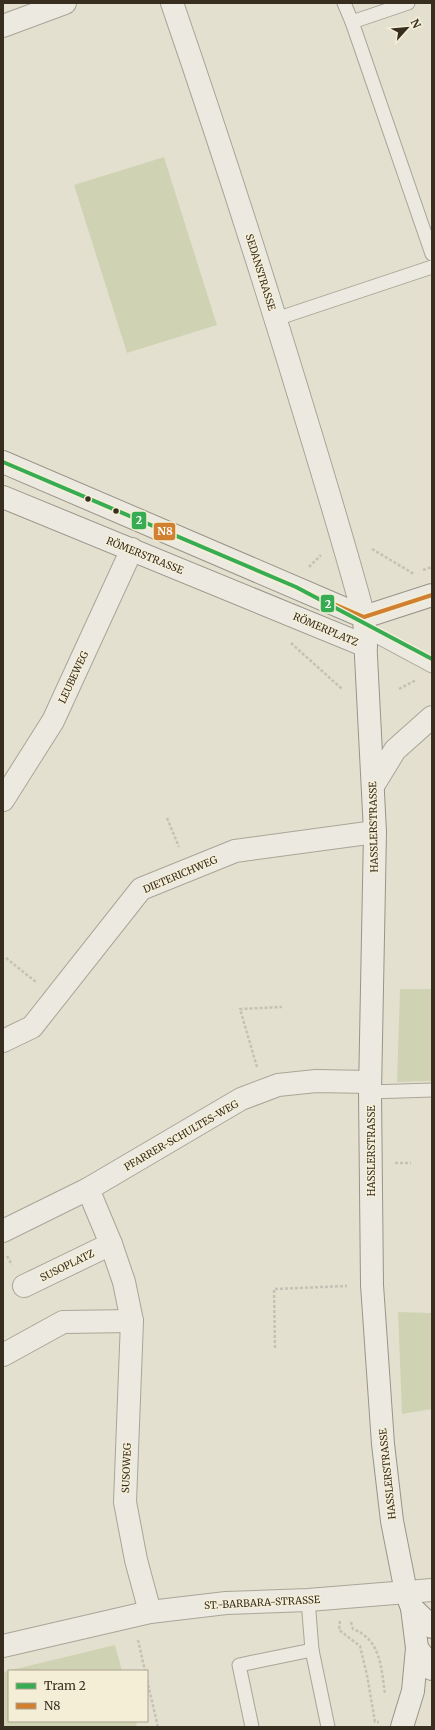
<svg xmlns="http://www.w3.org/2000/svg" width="435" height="1730" viewBox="0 0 435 1730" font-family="Merriweather,serif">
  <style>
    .green { fill: #d0d3b3 }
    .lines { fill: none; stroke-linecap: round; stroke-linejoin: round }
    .lane-casing { stroke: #a9a598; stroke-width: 15 }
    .street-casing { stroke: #a9a598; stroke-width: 24 }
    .secondary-casing { stroke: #999488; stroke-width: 24 }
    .path { stroke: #c5c1b7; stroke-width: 2.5; stroke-dasharray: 3 2; stroke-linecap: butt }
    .lane { stroke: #ece9e0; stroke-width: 13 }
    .street { stroke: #ece9e0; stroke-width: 22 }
    .secondary { stroke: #ece9e0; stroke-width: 22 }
    .bus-1-casing { stroke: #f4eed7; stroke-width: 7 }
    .bus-1 { stroke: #d18030; stroke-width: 4 }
    .tram-1-casing { stroke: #f4eed7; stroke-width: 7 }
    .tram-1 { stroke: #37ac52; stroke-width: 4 }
    .bus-dot { fill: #382e20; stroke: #f4eed7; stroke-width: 1.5 }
    .labels { text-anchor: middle; stroke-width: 3; stroke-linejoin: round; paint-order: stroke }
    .street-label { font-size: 10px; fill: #382e20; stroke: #f4eed7 }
    .line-badge { stroke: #f4eed7; stroke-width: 1.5 }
    .badge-label { font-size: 11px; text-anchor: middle; font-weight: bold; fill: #fff }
  </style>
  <rect width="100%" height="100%" fill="#e4e0cf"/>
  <!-- green -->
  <g class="green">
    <polygon points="164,157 217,325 127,353 74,185"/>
    <polygon points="400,989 432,989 432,1081 397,1082"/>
    <polygon points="398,1312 432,1313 432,1409 402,1414"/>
    <polygon points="115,1645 122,1671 9,1671 9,1721 136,1721 137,1727 3,1727 3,1672"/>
  </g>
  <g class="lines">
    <defs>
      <g id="lane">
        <polyline points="344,3 352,22 408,3"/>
        <polyline points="352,22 432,254"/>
        <polyline points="276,319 432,267"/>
        <polyline points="365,630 432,666"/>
        <polyline points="370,1092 432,1090"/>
        <polyline points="308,1600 312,1650 328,1727"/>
        <polyline points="252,1727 239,1665 312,1650"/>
      </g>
      <g id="street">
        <path d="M172 3C212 119 250 236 286 353 313 441 340 528 364 617"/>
        <polyline points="3,26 65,3"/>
        <polyline points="373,786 395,750 432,717"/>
        <polyline points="3,800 53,721 132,549"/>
        <polyline points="3,1041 32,1027 141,889 235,851 375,832"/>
        <polyline points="88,1189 111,1244 124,1282 132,1321 125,1502 136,1560 150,1612"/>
        <polyline points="3,1231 88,1189 241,1099 278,1085 316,1081 370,1082"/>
        <polyline points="24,1286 111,1244"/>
        <polyline points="3,1355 63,1322 132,1321"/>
        <polyline points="3,1646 150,1612 226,1603 308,1600 432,1590"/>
      </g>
      <g id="secondary">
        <polyline points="3,462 364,617 432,595"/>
        <polyline points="3,497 366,646"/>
        <polyline points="364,617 375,832 370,1092 372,1285 383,1444 392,1521 406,1592 412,1608 417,1648 432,1669"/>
        <polyline points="412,1608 432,1627"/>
        <polyline points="402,1727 413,1691 417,1648"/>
      </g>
    </defs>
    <!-- lane casing -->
    <use href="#lane" class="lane-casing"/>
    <!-- street casing -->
    <use href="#street" class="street-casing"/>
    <!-- secondary casing -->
    <use href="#secondary" class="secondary-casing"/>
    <!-- path -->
    <g class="path">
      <polyline points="372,549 414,574"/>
      <polyline points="309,567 321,555"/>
      <polyline points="423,570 432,567"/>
      <polyline points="291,643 342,689"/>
      <polyline points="399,689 416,680"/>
      <polyline points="167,818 179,847"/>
      <polyline points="6,958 36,982"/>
      <polyline points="257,1067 240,1009 282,1007"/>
      <polyline points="395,1163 411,1163"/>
      <polyline points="7,1256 12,1265"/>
      <polyline points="275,1348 274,1289 347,1286"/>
      <polyline points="340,1621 339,1630 360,1646 367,1675 375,1722 379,1722"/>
      <path d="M351 1622 353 1629C381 1640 381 1667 385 1694"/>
      <polyline points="138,1640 145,1671"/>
      <polyline points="147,1680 158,1727"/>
    </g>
    <!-- lane -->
    <use href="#lane" class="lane"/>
    <!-- street -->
    <use href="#street" class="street"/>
    <!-- secondary -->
    <use href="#secondary" class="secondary"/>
    <defs>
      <polyline id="bus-1" points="3,462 364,617 432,595"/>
    </defs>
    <!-- bus-1 casing -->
    <use href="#bus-1" class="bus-1-casing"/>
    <!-- bus-1 -->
    <use href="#bus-1" class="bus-1"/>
    <defs>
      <polyline id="tram-1" points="3,462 296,587 432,659"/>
    </defs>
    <!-- tram-1 casing -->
    <use href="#tram-1" class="tram-1-casing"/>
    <!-- tram-1 -->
    <use href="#tram-1" class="tram-1"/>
  </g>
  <!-- markers -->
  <g class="bus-dot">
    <circle cx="88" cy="499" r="3.5"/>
    <circle cx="116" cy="511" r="3.5"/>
  </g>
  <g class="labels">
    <!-- street labels -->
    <g class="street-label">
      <text transform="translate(261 272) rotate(73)" y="4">SEDANSTRASSE</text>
      <text transform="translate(145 555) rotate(22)" y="4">RÖMERSTRASSE</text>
      <text transform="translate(326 629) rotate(23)" y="4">RÖMERPLATZ</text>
      <text transform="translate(73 677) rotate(-65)" y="4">LEUBEWEG</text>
      <text transform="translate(373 827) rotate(-91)" y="4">HASSLERSTRASSE</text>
      <text transform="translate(180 874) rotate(-23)" y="4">DIETERICHWEG</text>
      <text transform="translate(181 1135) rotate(-30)" y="4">PFARRER-SCHULTES-WEG</text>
      <text transform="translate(371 1151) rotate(-90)" y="4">HASSLERSTRASSE</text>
      <text transform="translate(67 1265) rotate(-26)" y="4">SUSOPLATZ</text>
      <text transform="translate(126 1468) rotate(-88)" y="4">SUSOWEG</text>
      <text transform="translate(387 1474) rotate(-96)" y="4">HASSLERSTRASSE</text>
      <text transform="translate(262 1602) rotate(-3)" y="4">ST.-BARBARA-STRASSE</text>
    </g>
  </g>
  <g class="line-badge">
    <rect x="131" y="511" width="16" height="19" rx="4" fill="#37ac52"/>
    <rect x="153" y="522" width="23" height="19" rx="4" fill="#d18030"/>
    <rect x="320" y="594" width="15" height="19" rx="4" fill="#37ac52"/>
  </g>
  <g class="badge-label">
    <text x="139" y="524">2</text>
    <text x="165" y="535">N8</text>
    <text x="328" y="608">2</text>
  </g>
  <!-- border -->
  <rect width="435" height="1730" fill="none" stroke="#382e20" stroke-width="8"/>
  <!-- legend -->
  <rect x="8" y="1670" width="140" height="52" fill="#f4eed7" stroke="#a9a18e"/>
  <rect x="16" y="1683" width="20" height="6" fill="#37ac52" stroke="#a9a18e"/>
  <text x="44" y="1690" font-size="12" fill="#382e20">Tram 2</text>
  <rect x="16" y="1703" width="20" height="6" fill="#d18030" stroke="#a9a18e"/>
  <text x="44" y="1710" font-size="12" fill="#382e20">N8</text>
  <!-- north arrow -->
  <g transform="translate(407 28) rotate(63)" stroke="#f4eed7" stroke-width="3" paint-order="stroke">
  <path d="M0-3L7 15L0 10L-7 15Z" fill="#382e20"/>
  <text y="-6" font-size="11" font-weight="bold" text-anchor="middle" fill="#382e20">N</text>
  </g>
</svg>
